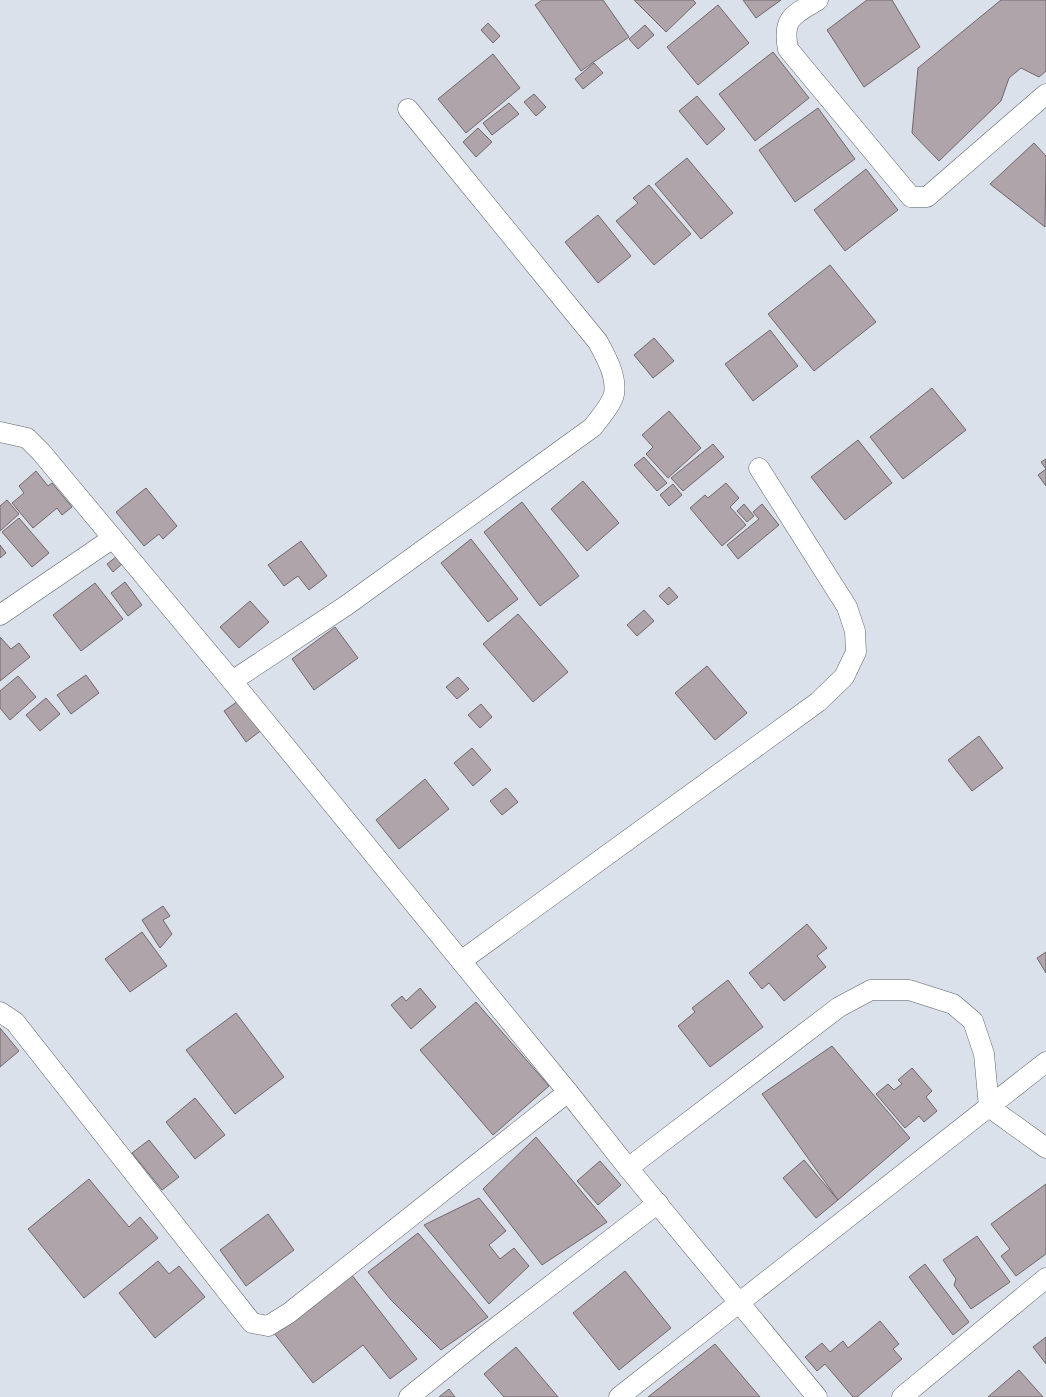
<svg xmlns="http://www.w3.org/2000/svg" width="1046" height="1397" viewBox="0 0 1046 1397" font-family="Georgia,serif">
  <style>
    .building { fill: #afa4aa; stroke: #71666c }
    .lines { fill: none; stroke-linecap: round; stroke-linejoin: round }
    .minor-casing { stroke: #5c626a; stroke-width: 21 }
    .minor { stroke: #fff; stroke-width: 20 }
  </style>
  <rect width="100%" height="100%" fill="#dae1eb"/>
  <!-- building -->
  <g class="building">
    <polygon points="542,0 603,0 629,37 581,71 535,5"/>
    <polygon points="634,0 693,0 696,3 666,32"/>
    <polygon points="743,0 781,0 756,18"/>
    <polygon points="867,0 892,0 920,47 864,87 827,30"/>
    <polygon points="1001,0 1046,0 1046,71 1039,77 1021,68 1009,78 1001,101 939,161 912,133 918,68"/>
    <polygon points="718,5 749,43 698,85 667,47"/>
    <polygon points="488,23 500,36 493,43 481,30"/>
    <polygon points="645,25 654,35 638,49 629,39"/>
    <polygon points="773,52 809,98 755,141 719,94"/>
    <polygon points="493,54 520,88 466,133 438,99"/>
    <polygon points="594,63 603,73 583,89 575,79"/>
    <polygon points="534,94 546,107 536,116 524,102"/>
    <polygon points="697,96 725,129 707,145 679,111"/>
    <polygon points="509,103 519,114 492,135 483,123"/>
    <polygon points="818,108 855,159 795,202 759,150"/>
    <polygon points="478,128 492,142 476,157 463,142"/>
    <polygon points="1034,143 1046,156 1045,227 990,184"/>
    <polygon points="687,158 733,213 701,239 655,184"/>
    <polygon points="866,169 898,210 845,251 814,210"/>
    <polygon points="649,185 691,234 654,265 616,221 638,203 633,198"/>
    <polygon points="598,215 631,256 598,283 565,242"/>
    <polygon points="830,265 876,322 814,371 768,314"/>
    <polygon points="770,330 798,366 753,401 725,364"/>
    <polygon points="654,338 674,361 653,378 634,355"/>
    <polygon points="932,388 966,430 903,479 870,437"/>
    <polygon points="669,411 701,448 668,478 646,454 653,447 642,435"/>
    <polygon points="858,440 892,483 845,520 811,477"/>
    <polygon points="713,444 724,457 683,491 671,478"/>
    <polygon points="644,457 667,483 657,491 634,465"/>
    <polygon points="1046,459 1046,486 1038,475 1046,469 1041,462"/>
    <polygon points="36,471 48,486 52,483 72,507 62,515 57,508 33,528 12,503 24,493 19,486"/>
    <polygon points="583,481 619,523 587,551 551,509"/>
    <polygon points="726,483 739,498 730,507 746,525 722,546 690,508 705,495 708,498"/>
    <polygon points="673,484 682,495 669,506 660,495"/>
    <polygon points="146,488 177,526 163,539 159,534 144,546 116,512"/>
    <polygon points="7,500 19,514 0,531 0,506"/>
    <polygon points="522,502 579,576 540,606 484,532"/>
    <polygon points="744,504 754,516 747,522 737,511"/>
    <polygon points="762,504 779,525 738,559 727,545 759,519 753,512"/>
    <polygon points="19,518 49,553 32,567 2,532"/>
    <polygon points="471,539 518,599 488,622 441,563"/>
    <polygon points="301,541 327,576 309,590 298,576 284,586 268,565"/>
    <polygon points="0,545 6,553 0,558"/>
    <polygon points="116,557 122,564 113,572 107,564"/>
    <polygon points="125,582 142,605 128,616 111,593"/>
    <polygon points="95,583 123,619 81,651 53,615"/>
    <polygon points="669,587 678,597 668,605 659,596"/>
    <polygon points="250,601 269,622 239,648 220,627"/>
    <polygon points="644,610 654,621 637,636 627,625"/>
    <polygon points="518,614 568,672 533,702 483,644"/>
    <polygon points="335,627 358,658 314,690 292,659"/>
    <polygon points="0,637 11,649 19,643 30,657 0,681"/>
    <polygon points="707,666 747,713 715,740 675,693"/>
    <polygon points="86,675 99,693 71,714 57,695"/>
    <polygon points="18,676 36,697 10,720 0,708 0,691"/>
    <polygon points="458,677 469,689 457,699 446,687"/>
    <polygon points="46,698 60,714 40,731 26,715"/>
    <polygon points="241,699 263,729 246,742 224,711"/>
    <polygon points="481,704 492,717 480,728 468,715"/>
    <polygon points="979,736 1003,768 972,791 948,760"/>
    <polygon points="472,748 491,770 473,786 454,763"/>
    <polygon points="425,779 449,809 399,849 376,820"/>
    <polygon points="506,788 518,802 502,815 490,801"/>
    <polygon points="163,906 170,916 163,920 172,934 160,948 142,920"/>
    <polygon points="807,924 827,948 817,956 826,967 784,1001 769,983 762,989 749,973"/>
    <polygon points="142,932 167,966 130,992 105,959"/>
    <polygon points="1046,952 1046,973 1037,958"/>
    <polygon points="728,980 763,1027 710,1067 678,1026 695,1012 692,1008"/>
    <polygon points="420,988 436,1007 411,1029 391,1005 402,996 406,1001"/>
    <polygon points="476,1002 549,1086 493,1135 420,1050"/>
    <polygon points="236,1013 284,1077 235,1114 186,1050"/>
    <polygon points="0,1028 19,1051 0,1067"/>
    <polygon points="832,1046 910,1138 838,1200 762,1094"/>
    <polygon points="912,1068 932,1091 926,1097 937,1111 924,1122 919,1116 905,1128 876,1094 888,1084 894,1090 902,1084 898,1080"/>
    <polygon points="195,1098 225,1135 195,1159 166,1122"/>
    <polygon points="536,1137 607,1222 542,1265 483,1189"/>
    <polygon points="149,1140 179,1177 162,1190 132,1153"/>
    <polygon points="804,1160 838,1200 816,1218 783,1178"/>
    <polygon points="600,1161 621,1185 598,1205 577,1181"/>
    <polygon points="89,1179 129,1227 140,1217 158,1238 84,1298 28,1229"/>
    <polygon points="1046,1184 1046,1254 1016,1276 1001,1256 1010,1249 991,1224"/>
    <polygon points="479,1198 506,1231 489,1245 500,1259 514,1248 529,1266 489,1304 424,1225"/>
    <polygon points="268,1214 294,1250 246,1286 220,1250"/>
    <polygon points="418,1233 488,1317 441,1350 391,1300 368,1272"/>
    <polygon points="977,1236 1010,1282 971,1309 954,1285 956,1279 943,1260"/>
    <polygon points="158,1261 169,1274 179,1266 205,1297 155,1338 119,1293"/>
    <polygon points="925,1264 969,1322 953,1335 909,1277"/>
    <polygon points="625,1271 671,1328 619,1370 573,1313"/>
    <polygon points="351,1274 417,1359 390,1379 363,1345 313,1383 274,1333"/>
    <polygon points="880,1321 899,1344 893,1349 902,1359 857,1397 853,1397 825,1364 817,1371 805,1357 822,1343 830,1352 843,1341 848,1348"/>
    <polygon points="1046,1337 1046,1364 1033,1347"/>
    <polygon points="715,1344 760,1397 648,1397"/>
    <polygon points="516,1347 558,1397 504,1397 484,1374"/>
    <polygon points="1019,1370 1043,1397 988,1397"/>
    <polygon points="449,1389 455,1397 439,1397"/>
  </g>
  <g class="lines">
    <defs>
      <g id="minor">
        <path d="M818 0C793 15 782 18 788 49L911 197H927L1046 94"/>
        <polyline points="0,432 27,438 41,452 232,681 568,1092 628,1168 817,1397"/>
        <polyline points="0,615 113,538"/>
        <path d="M232 681 347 605 593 427C600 417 611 406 614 394 617 376 606 357 598 342L408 109"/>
        <polyline points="461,961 818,702 844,677 856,652 855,631 847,607 759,468"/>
        <polyline points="0,1012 15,1022 252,1323 268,1326 289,1313 568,1092"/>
        <polyline points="628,1168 839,1007 871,990 909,990 953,1004 973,1021 984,1054 989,1107 1046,1148"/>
        <polyline points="409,1397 485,1336 658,1203"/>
        <polyline points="619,1397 1046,1062"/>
        <polyline points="902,1397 1046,1278"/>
      </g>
    </defs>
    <!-- minor casing -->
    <use href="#minor" class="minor-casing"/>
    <!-- minor -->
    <use href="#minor" class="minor"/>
  </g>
</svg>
